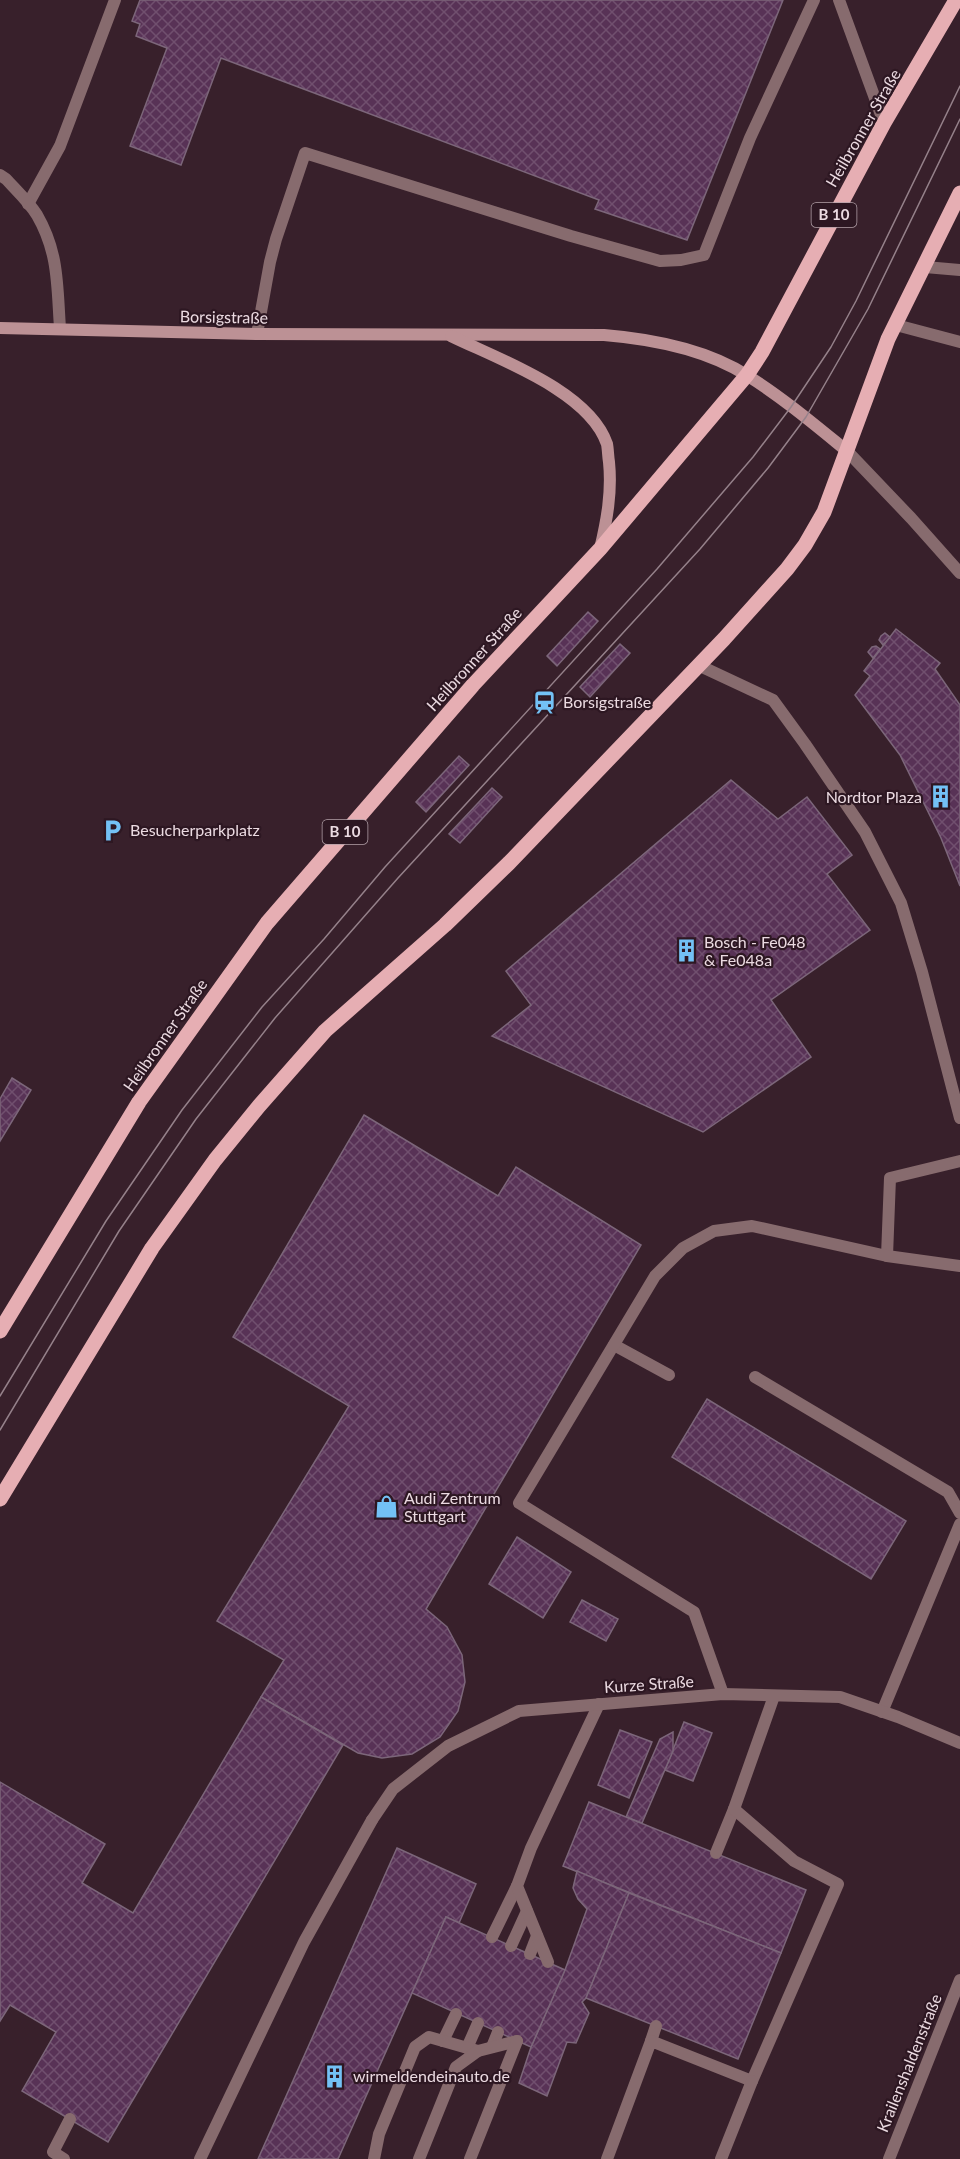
<svg xmlns="http://www.w3.org/2000/svg" width="960" height="2159" viewBox="0 0 960 2159" font-family="Lato,sans-serif">
  <style>
    .building { fill: url(#building-cross-hatch); stroke: #7c667a; stroke-width: 1.5 }
    .lines { fill: none; stroke-linecap: round; stroke-linejoin: round }
    .service { stroke: #876b6e; stroke-width: 12 }
    .minor { stroke: #876b6e; stroke-width: 12 }
    .secondary { stroke: #bc9195; stroke-width: 12 }
    .primary { stroke: #e6aeb3; stroke-width: 15 }
    .tram { stroke: #95818a; stroke-width: 1.5 }
    .labels { text-anchor: middle; stroke-width: 4.5; stroke-linejoin: round; paint-order: stroke }
    .shield { fill: #2d1722; stroke: #b2a0a8; stroke-width: 1.5 }
    .shield-label { font-size: 15px; font-weight: bold; fill: #ebdae1 }
    .street-label { font-size: 16px; fill: #ebdae1; stroke: #2d1722 }
    .poi-label { font-size: 16px; fill: #ebdae1; stroke: #2d1722; text-anchor: start }
  </style>
  <defs>
    <pattern id="building-cross-hatch" width="8" height="8" patternUnits="userSpaceOnUse" patternTransform="scale(1.5)"><rect width="8" height="8" fill="#583256"/><path d="M0 0l8 8M0 8l8-8" fill="none" stroke="#704f6e"/></pattern>
  </defs>
  <rect width="100%" height="100%" fill="#38202b"/>
  <!-- building -->
  <g class="building">
    <polygon points="140,0 783,0 687,240 595,209 599,200 221,58 181,165 130,146 167,48 136,36 140,24 132,21"/>
    <polygon points="588,612 598,621 557,666 547,656"/>
    <polygon points="896,629 940,663 935,669 960,705 960,886 941,838 900,755 855,695 870,676 864,671"/>
    <polygon points="885,633 890,637 883,645 879,640 881,636"/>
    <polygon points="620,644 630,653 590,697 580,687"/>
    <polygon points="876,646 880,649 873,658 868,652 872,647"/>
    <polygon points="459,756 469,765 426,812 416,802"/>
    <polygon points="731,780 778,819 807,797 852,855 827,874 870,930 771,1000 811,1057 703,1132 492,1036 531,1005 506,971"/>
    <polygon points="492,788 502,797 460,843 449,834"/>
    <polygon points="12,1078 31,1090 0,1141 0,1099"/>
    <polygon points="364,1115 498,1196 516,1167 641,1245 426,1609 447,1627 462,1655 465,1682 458,1711 440,1737 412,1754 382,1758 358,1753 261,1697 284,1660 217,1621 349,1406 233,1337"/>
    <polygon points="707,1399 906,1521 871,1579 672,1457"/>
    <polygon points="517,1537 571,1572 543,1618 489,1584"/>
    <polygon points="582,1600 618,1619 606,1641 570,1622"/>
    <polygon points="261,1697 343,1745 108,2142 22,2091 56,2032 10,2005 0,2021 0,1782 105,1844 82,1883 133,1913"/>
    <polygon points="684,1722 712,1733 693,1781 665,1770"/>
    <polygon points="620,1730 652,1742 629,1798 598,1785"/>
    <polygon points="673,1732 673,1751 642,1823 626,1817 660,1739"/>
    <polygon points="589,1802 806,1890 781,1953 563,1866"/>
    <polygon points="397,1848 476,1884 459,1923 446,1917 338,2159 258,2159"/>
    <polygon points="577,1871 629,1893 586,1998 582,2002 589,2013 576,2043 567,2042 547,2096 519,2083 531,2047 565,1970 587,1909 578,1899 573,1888"/>
    <polygon points="629,1893 781,1953 738,2059 586,1998"/>
    <polygon points="446,1917 565,1970 531,2047 412,1993"/>
  </g>
  <g class="lines">
    <!-- service -->
    <g class="service">
      <polyline points="839,0 884,123"/>
      <polyline points="28,204 60,146 115,0"/>
      <polyline points="925,267 960,270"/>
      <polyline points="896,325 960,342"/>
      <polyline points="257,334 270,262 276,239 305,153 571,236 660,261 681,260 704,255 750,138 814,0"/>
      <polyline points="698,665 773,700 805,744 865,832 901,903 922,972 960,1118"/>
      <polyline points="887,1256 890,1178 960,1161"/>
      <polyline points="614,1345 669,1375"/>
      <polyline points="755,1377 948,1492 960,1513"/>
      <polyline points="882,1712 960,1524"/>
      <polyline points="716,1853 734,1809"/>
      <polyline points="492,1937 517,1886"/>
      <polyline points="511,1946 527,1911"/>
      <polyline points="530,1954 537,1936"/>
      <polyline points="548,1962 517,1886 531,1848 599,1704"/>
      <polyline points="443,2041 456,2014"/>
      <polyline points="651,2041 656,2026"/>
      <polyline points="492,2047 498,2032"/>
      <polyline points="467,2048 478,2023"/>
      <polyline points="64,2159 53,2152 70,2119"/>
      <polyline points="200,2159 304,1942 372,1820"/>
      <polyline points="374,2159 379,2134 415,2047 429,2037 478,2051"/>
      <polyline points="419,2159 456,2067 478,2051 517,2041"/>
      <polyline points="470,2159 517,2041"/>
      <polyline points="607,2159 651,2041 752,2081 838,1884 794,1861 734,1809 774,1696"/>
      <polyline points="721,2159 752,2081"/>
    </g>
    <!-- minor -->
    <g class="minor">
      <path d="M0 175 6 179C16 190 29 202 37 215 59 253 57 286 60 328"/>
      <polyline points="847,451 911,518 960,573"/>
      <polyline points="723,1694 694,1612 519,1503 655,1276 683,1248 714,1231 752,1226 887,1256 960,1266"/>
      <polyline points="372,1820 393,1789 448,1746 519,1711 723,1694 840,1697 898,1717 960,1743"/>
      <polyline points="889,2159 960,1980"/>
    </g>
    <!-- secondary -->
    <g class="secondary">
      <path d="M0 328 257 334 604 335C653 339 706 349 748 376 783 398 815 425 847 451"/>
      <path d="M451 336C498 359 589 391 607 444 608 449 608 456 609 462 612 492 607 520 600 549"/>
    </g>
    <!-- primary -->
    <g class="primary">
      <polyline points="0,1331 139,1102 267,923 473,685 600,549 747,375 762,352 884,123 956,0"/>
      <polyline points="0,1499 152,1248 215,1160 259,1106 325,1031 445,925 509,863 724,639 787,569 805,545 824,512 888,339 960,193"/>
    </g>
    <!-- tram -->
    <g class="tram">
      <polyline points="0,1396 106,1221 182,1110 262,1007 324,939 385,867 657,569 753,457 791,407 831,347 856,301 960,86"/>
      <polyline points="0,1430 119,1231 196,1119 275,1018 398,878 700,549 768,468 806,417 868,309 960,119"/>
    </g>
  </g>
  <!-- icons -->
  <defs>
    <symbol id="station-bare" viewBox="-9 -9 18 18"><path d="M-3-6H3Q5-6 5-4V2Q5 4 3 4L4.5 6H3L1.5 4h-3L-3 6H-4.5L-3 4Q-5 4-5 2V-4Q-5-6-3-6ZM-3.5-4v3h7v-3ZM-3.5 1v1.5H-2V1ZM2 1v1.5H3.5V1Z" fill="#73c1f5" stroke="#2d1722" stroke-width="2.5" paint-order="stroke"/></symbol>
    <symbol id="building-bare" viewBox="-9 -9 18 18"><path d="M-4-6H4V6H1V3H-1V6H-4ZM-2.5-4.3h1.7v1.8h-1.7ZM.8-4.3h1.7v1.8H.8ZM-2.5-1h1.7V.8h-1.7ZM.8-1h1.7V.8H.8Z" fill="#73c1f5" stroke="#2d1722" stroke-width="2.5" paint-order="stroke"/></symbol>
    <symbol id="parking-bare" viewBox="-9 -9 18 18"><path d="M-3.5-5.5H1a3.5 3.5 0 0 1 0 7H-1V5.5H-3.5ZM-1-3.4V-.6H.8a1.4 1.4 0 0 0 0-2.8Z" fill="#73c1f5" stroke="#2d1722" stroke-width="2.5" paint-order="stroke"/></symbol>
    <symbol id="shop-bare" viewBox="-9 -9 18 18"><path d="M-5-2.5h2.3a2.7 3.5 0 0 1 5.4 0H5L5.5 6h-11ZM-1.5-2.5h3a1.5 2.3 0 0 0-3 0Z" fill="#73c1f5" stroke="#2d1722" stroke-width="2.5" paint-order="stroke"/></symbol>
  </defs>
  <g fill-rule="evenodd">
    <use href="#station-bare" x="528" y="686" width="33" height="33"/>
    <use href="#building-bare" x="924" y="780" width="33" height="33"/>
    <use href="#parking-bare" x="96" y="814" width="33" height="33"/>
    <use href="#building-bare" x="670" y="934" width="33" height="33"/>
    <use href="#shop-bare" x="370" y="1490" width="33" height="33"/>
    <use href="#building-bare" x="318" y="2060" width="33" height="33"/>
  </g>
  <g class="labels">
    <!-- shield labels -->
    <g class="shield">
      <rect x="811.5" y="203" width="45" height="24" rx="4.5"/>
      <rect x="322.5" y="820" width="45" height="24" rx="4.5"/>
    </g>
    <g class="shield-label">
      <text x="834" y="220">B 10</text>
      <text x="345" y="837">B 10</text>
    </g>
    <!-- street labels -->
    <g class="street-label">
      <text transform="translate(863 128) rotate(-60)" y="6">Heilbronner Straße</text>
      <text transform="translate(224 317) rotate(1)" y="6">Borsigstraße</text>
      <text transform="translate(474 659) rotate(-48)" y="6">Heilbronner Straße</text>
      <text transform="translate(165 1035) rotate(-55)" y="6">Heilbronner Straße</text>
      <text transform="translate(649 1684) rotate(-4)" y="6">Kurze Straße</text>
      <text transform="translate(909 2063) rotate(-68)" y="6">Krailenshaldenstraße</text>
    </g>
    <!-- poi labels -->
    <g class="poi-label">
      <text x="563" y="708">Borsigstraße</text>
      <text x="922" y="803" text-anchor="end">Nordtor Plaza</text>
      <text x="130" y="836">Besucherparkplatz</text>
      <text x="704" y="948">Bosch - Fe048<tspan x="704" dy="18">&amp; Fe048a</tspan></text>
      <text x="404" y="1504">Audi Zentrum<tspan x="404" dy="18">Stuttgart</tspan></text>
      <text x="353" y="2082">wirmeldendeinauto.de</text>
    </g>
  </g>
</svg>
